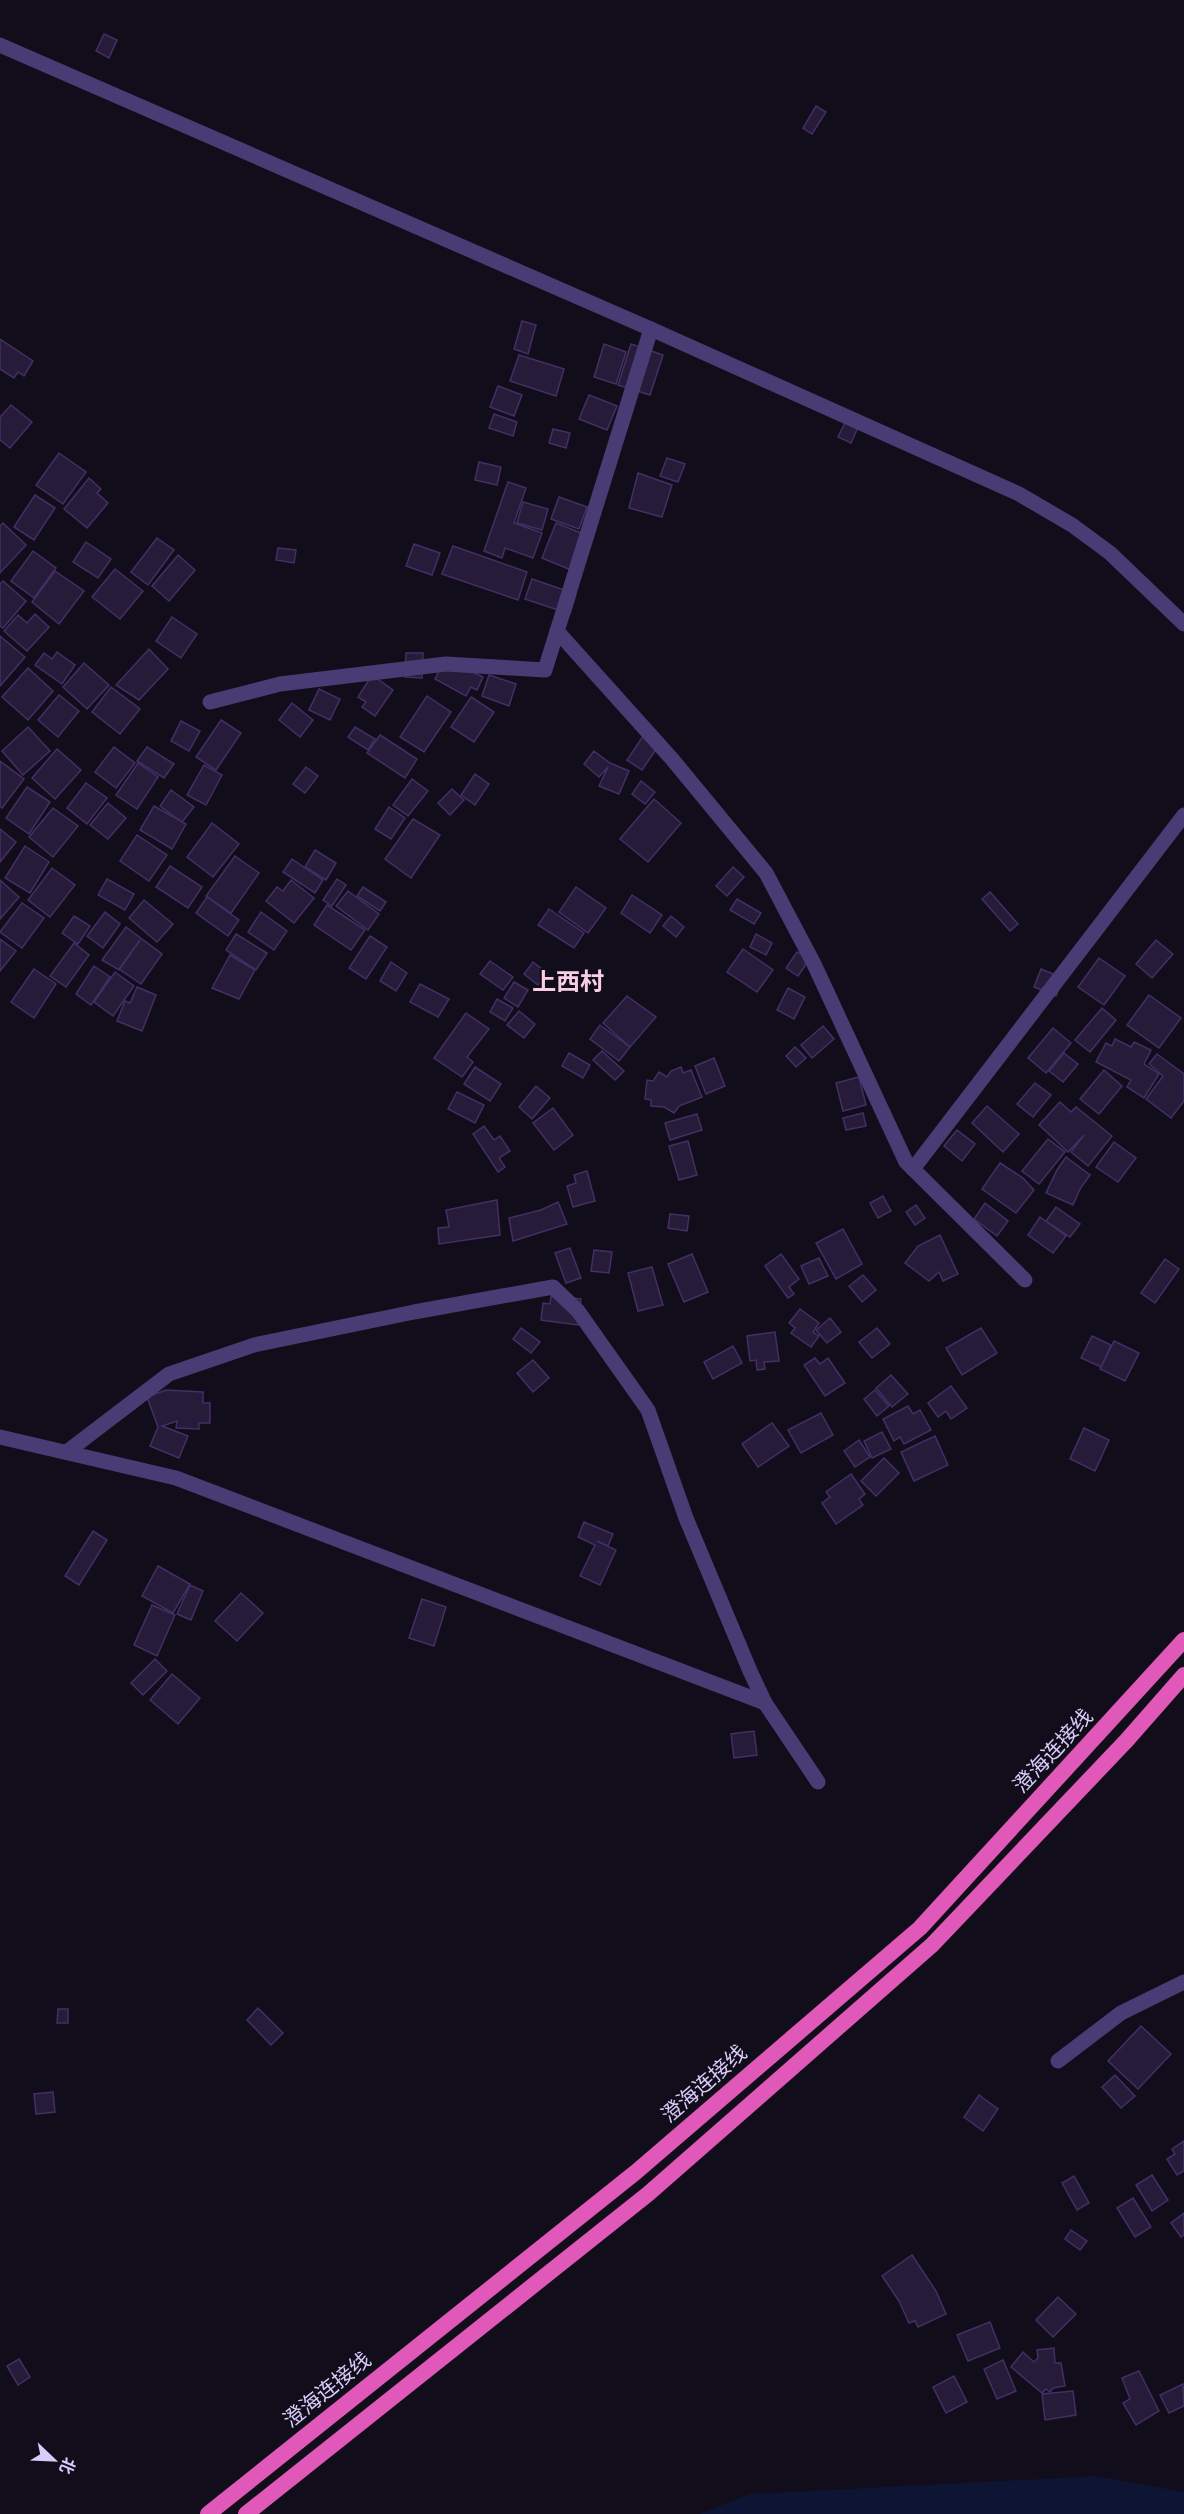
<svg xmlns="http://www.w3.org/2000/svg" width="1184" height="2514" viewBox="0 0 1184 2514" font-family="'Titillium Web','Noto Sans SC',sans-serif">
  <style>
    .water { fill: #0d1434 }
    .building { fill: #271b3a; stroke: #432f64; stroke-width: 1.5 }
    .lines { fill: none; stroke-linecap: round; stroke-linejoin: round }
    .minor { stroke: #493c75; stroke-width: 15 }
    .tertiary { stroke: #493c75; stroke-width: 15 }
    .trunk { stroke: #e058b8; stroke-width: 16 }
    .labels { text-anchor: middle; stroke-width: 4.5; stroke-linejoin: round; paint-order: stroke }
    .street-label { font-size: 21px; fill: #daccfa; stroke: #120d1b }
    .quarter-label { font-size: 24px; font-weight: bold; fill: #facee2; stroke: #120d1b }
  </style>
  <rect width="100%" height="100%" fill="#120d1b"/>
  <!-- water -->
  <polygon class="water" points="1096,2476 1184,2492 1184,2514 699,2514 750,2494"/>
  <!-- building -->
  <g class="building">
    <polygon points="104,34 117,40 109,58 96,51"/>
    <polygon points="816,106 826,112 812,134 803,128"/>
    <polygon points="522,321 536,325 528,354 514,349"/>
    <polygon points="0,339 33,361 24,376 18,372 14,378 0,369"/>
    <polygon points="604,344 626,352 616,384 594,377"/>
    <polygon points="631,344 663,355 650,395 618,385"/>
    <polygon points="519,355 564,369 556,396 510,381"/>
    <polygon points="498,386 522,395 514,416 490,407"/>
    <polygon points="589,395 617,406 607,430 579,419"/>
    <polygon points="11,405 32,422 10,448 0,440 0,417"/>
    <polygon points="494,414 517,422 513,436 489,428"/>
    <polygon points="847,419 859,425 851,443 838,437"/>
    <polygon points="553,429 570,433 566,448 549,443"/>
    <polygon points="59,453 86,472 63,504 36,485"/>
    <polygon points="667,458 685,464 678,482 660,476"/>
    <polygon points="479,462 501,467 497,485 475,480"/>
    <polygon points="638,473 672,485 662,517 629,508"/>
    <polygon points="89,478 101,489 97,493 108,503 87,528 64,509"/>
    <polygon points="508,482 526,488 514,523 542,533 533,558 505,548 502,558 484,551"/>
    <polygon points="35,495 55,508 34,540 14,527"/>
    <polygon points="559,497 587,507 579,529 551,519"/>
    <polygon points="523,502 548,509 542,530 517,523"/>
    <polygon points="3,523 26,545 0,573 0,526"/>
    <polygon points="556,523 586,535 571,570 542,558"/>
    <polygon points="157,538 174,550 148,585 131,572"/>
    <polygon points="86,542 111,559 98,578 73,562"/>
    <polygon points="414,544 440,553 432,575 406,566"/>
    <polygon points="453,546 527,572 518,600 442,574"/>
    <polygon points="278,548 296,550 294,563 276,560"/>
    <polygon points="33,551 56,568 34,598 11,581"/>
    <polygon points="178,555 195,570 169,601 152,586"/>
    <polygon points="115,569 143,591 120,619 92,597"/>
    <polygon points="55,571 84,591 59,624 32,602"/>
    <polygon points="532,579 576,594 570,614 525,599"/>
    <polygon points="3,581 26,601 3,628 0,626 0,584"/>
    <polygon points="35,614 49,627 27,651 4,631 18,615 27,623"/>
    <polygon points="172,617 197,634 181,658 156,641"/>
    <polygon points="0,636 25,657 0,686"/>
    <polygon points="149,649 168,669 139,700 116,685"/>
    <polygon points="57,652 75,665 62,684 35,665 44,653 52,659"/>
    <polygon points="406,653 423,653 422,678 405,677"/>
    <polygon points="84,663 109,685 87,709 63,687"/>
    <polygon points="443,663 463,667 483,677 477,690 471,687 466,696 435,679"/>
    <polygon points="28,668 53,691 28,720 2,697"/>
    <polygon points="372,675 393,690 375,716 362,707 366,702 358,697"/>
    <polygon points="489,675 516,684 509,706 482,696"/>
    <polygon points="111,687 140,709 120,734 92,712"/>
    <polygon points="319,689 340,699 330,720 309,710"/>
    <polygon points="59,695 79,711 58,737 38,720"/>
    <polygon points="427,696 451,712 424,752 400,737"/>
    <polygon points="471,697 494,712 474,742 451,727"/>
    <polygon points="292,703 313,720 300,737 279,720"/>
    <polygon points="221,720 241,733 216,770 196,757"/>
    <polygon points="181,721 200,731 189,751 171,741"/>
    <polygon points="28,727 50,751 23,775 2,751"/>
    <polygon points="355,727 375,739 368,750 348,737"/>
    <polygon points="648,729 663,739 642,770 627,760"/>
    <polygon points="380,735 417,759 405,778 367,753"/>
    <polygon points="114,747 135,763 116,788 95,772"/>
    <polygon points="147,747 174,764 164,778 137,761"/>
    <polygon points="57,749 81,770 55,799 32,778"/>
    <polygon points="594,751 610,763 629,771 619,794 599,786 608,767 599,777 584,764"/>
    <polygon points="0,761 24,779 2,808 0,806"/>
    <polygon points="138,763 158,777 137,809 116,795"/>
    <polygon points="204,765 222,775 206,805 187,795"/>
    <polygon points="306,767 318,776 305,793 293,784"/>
    <polygon points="475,774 489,784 475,805 461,795"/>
    <polygon points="412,779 428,791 408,816 393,805"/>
    <polygon points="641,781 655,792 645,804 632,794"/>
    <polygon points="86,783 107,798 87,824 67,808"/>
    <polygon points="27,787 50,802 29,834 6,818"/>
    <polygon points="452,789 464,800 450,815 438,803"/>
    <polygon points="171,790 194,807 182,822 160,806"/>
    <polygon points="654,799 681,823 648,862 620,839"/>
    <polygon points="108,803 126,818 108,839 90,825"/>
    <polygon points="154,806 186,824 172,849 140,830"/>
    <polygon points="389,807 405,818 391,839 375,829"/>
    <polygon points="53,808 78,826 53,857 29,837"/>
    <polygon points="413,819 440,835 411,878 385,859"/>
    <polygon points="212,823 239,844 213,877 187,857"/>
    <polygon points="0,829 16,842 0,862"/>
    <polygon points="137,835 167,855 149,881 120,861"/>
    <polygon points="25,846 49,862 30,893 5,878"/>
    <polygon points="315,850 336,863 326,880 305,867"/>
    <polygon points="235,856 259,873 231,913 206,896"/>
    <polygon points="292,859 323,880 315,893 283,872"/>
    <polygon points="170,866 202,887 188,908 156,887"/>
    <polygon points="733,867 744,877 727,896 716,886"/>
    <polygon points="52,868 75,885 50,917 28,900"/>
    <polygon points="107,879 134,894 125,910 98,895"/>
    <polygon points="337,879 346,885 332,906 323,900"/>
    <polygon points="0,880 19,897 0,919"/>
    <polygon points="291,880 314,898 294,923 266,901 277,887 283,891"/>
    <polygon points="363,887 386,902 380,911 357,896"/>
    <polygon points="576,887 606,908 588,933 559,912"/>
    <polygon points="348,891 379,914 368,930 336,906"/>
    <polygon points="990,892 1018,924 1010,931 982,899"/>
    <polygon points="632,895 662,915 650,933 621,913"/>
    <polygon points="207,897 239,920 228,936 196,913"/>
    <polygon points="737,899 761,913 754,924 730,910"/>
    <polygon points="144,900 173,924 157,942 129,918"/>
    <polygon points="22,903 44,918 22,948 0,932"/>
    <polygon points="327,905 365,930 351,950 314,925"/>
    <polygon points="549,909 584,933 574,948 538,925"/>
    <polygon points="105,912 120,924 103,948 87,936"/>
    <polygon points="261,912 287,931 274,950 248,932"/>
    <polygon points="74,916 90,926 78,944 62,933"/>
    <polygon points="671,916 684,927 676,937 663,926"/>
    <polygon points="126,927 162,954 141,984 119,969 140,940 119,970 102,960"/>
    <polygon points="236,934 267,953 256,970 226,950"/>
    <polygon points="756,934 772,943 766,955 750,947"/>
    <polygon points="370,936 387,947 366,979 349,968"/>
    <polygon points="0,939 16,951 0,971"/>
    <polygon points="1156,940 1173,954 1152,978 1136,964"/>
    <polygon points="74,943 89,955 66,987 50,976"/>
    <polygon points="743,949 773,970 757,992 727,972"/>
    <polygon points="797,952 809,960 798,976 786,968"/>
    <polygon points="230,955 255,970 239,999 212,988"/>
    <polygon points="1099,958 1125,976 1104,1005 1078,987"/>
    <polygon points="490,961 513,977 503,990 480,974"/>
    <polygon points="391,962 407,973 396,991 380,981"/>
    <polygon points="533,962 547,973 538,985 524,974"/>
    <polygon points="94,966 110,977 91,1005 76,994"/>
    <polygon points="34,969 56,984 34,1018 11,1002"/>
    <polygon points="1041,969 1063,978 1056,996 1034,987"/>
    <polygon points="115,972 134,986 113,1016 94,1002"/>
    <polygon points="514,982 528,990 518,1007 504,998"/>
    <polygon points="420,984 449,999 438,1017 410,1002"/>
    <polygon points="137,987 156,995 142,1031 117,1021 125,1001 130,1003"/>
    <polygon points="788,988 805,997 794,1019 777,1010"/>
    <polygon points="1149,995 1181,1018 1159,1048 1127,1025"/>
    <polygon points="627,996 656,1017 630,1047 603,1023"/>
    <polygon points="497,999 513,1008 505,1021 490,1012"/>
    <polygon points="1102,1008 1116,1020 1090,1052 1075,1040"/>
    <polygon points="519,1011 535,1024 524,1038 507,1025"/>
    <polygon points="466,1013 489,1029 467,1057 473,1062 462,1077 434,1058"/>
    <polygon points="600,1025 630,1047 619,1061 590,1039"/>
    <polygon points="823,1026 834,1039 812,1058 801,1045"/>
    <polygon points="1053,1028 1071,1043 1046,1073 1028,1058"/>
    <polygon points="1115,1039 1131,1047 1134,1042 1151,1050 1144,1064 1159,1074 1144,1098 1127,1087 1131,1080 1096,1062 1106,1043 1112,1046"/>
    <polygon points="795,1047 806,1058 796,1067 786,1056"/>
    <polygon points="602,1051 624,1071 615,1080 593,1060"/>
    <polygon points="569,1053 590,1065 583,1078 562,1066"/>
    <polygon points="1064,1053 1078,1064 1063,1082 1049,1071"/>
    <polygon points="1157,1054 1184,1074 1184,1101 1171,1118 1146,1099 1163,1076 1149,1064"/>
    <polygon points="714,1058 725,1086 706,1094 695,1066"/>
    <polygon points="475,1067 501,1084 490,1101 464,1084"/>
    <polygon points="681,1067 683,1073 691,1070 702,1097 679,1106 674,1113 664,1107 651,1106 651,1100 645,1099 647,1080 653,1081 659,1072 667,1077 671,1071"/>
    <polygon points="1104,1070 1122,1086 1099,1114 1080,1099"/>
    <polygon points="859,1077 866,1105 843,1111 836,1083"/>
    <polygon points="1035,1083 1051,1095 1033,1117 1017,1104"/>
    <polygon points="536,1086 550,1098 532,1119 519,1107"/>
    <polygon points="457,1092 484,1105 475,1123 448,1109"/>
    <polygon points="1060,1102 1071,1112 1076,1107 1112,1136 1088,1166 1071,1152 1084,1135 1068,1152 1039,1125"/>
    <polygon points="987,1106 1019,1134 1003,1152 972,1123"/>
    <polygon points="553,1108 573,1135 554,1150 533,1123"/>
    <polygon points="863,1113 866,1126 846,1130 843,1118"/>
    <polygon points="697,1114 702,1130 670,1140 665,1123"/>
    <polygon points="484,1126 494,1140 500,1136 510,1151 499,1158 505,1167 498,1172 473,1134"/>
    <polygon points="957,1130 975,1144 962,1161 944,1146"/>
    <polygon points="1048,1139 1065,1152 1039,1184 1022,1171"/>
    <polygon points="688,1141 697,1175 679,1180 669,1146"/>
    <polygon points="1114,1142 1136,1158 1118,1182 1096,1167"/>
    <polygon points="1066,1157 1090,1175 1080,1189 1073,1205 1046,1193 1057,1170"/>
    <polygon points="1000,1163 1023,1178 1034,1190 1016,1213 982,1189"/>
    <polygon points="587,1171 595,1201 573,1207 567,1186 576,1183 574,1175"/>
    <polygon points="883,1196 891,1211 878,1218 870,1203"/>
    <polygon points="497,1200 500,1235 439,1244 438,1228 449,1227 446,1210"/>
    <polygon points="558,1202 567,1224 513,1241 509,1218 541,1210"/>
    <polygon points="985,1203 1008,1221 997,1236 974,1219"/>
    <polygon points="916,1205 925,1218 915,1225 906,1212"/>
    <polygon points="1056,1207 1080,1224 1070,1237 1046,1221"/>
    <polygon points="670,1214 689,1216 687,1231 668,1228"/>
    <polygon points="1040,1217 1066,1236 1053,1253 1028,1235"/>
    <polygon points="843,1229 862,1264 836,1279 816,1243"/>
    <polygon points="940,1235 958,1274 943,1281 939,1272 929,1281 905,1263 918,1246"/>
    <polygon points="570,1248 581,1278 566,1283 555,1253"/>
    <polygon points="594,1250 612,1252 609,1273 591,1271"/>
    <polygon points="692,1254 708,1292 684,1302 668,1264"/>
    <polygon points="781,1254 799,1279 789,1287 794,1294 788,1298 765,1266"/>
    <polygon points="819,1258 828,1276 809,1284 801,1266"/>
    <polygon points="1165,1259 1179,1269 1155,1303 1141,1293"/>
    <polygon points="652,1267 663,1305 638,1311 628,1273"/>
    <polygon points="863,1275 876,1290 862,1302 849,1286"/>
    <polygon points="551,1296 581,1299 578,1325 541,1320 543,1303 550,1304"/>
    <polygon points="800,1309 819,1323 813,1332 819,1336 811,1347 791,1333 795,1328 789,1323"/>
    <polygon points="830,1318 841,1332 827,1343 816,1330"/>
    <polygon points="521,1328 540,1342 531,1353 513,1339"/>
    <polygon points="877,1328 890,1344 872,1358 859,1342"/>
    <polygon points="981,1328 997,1353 962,1375 946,1348"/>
    <polygon points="775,1332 779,1361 764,1362 765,1369 757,1370 756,1360 750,1361 747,1336"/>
    <polygon points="1092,1336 1111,1345 1101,1367 1081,1358"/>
    <polygon points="1114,1341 1139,1353 1125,1381 1100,1369"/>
    <polygon points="733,1346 742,1363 713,1379 704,1362"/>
    <polygon points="815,1358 820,1364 828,1358 845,1383 825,1396 804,1365"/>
    <polygon points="533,1360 549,1378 533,1392 517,1373"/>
    <polygon points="891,1375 908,1394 892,1407 876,1388"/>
    <polygon points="951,1386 967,1408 951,1419 946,1411 938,1417 928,1403"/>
    <polygon points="166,1390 203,1392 203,1403 210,1403 210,1423 199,1423 199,1429 176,1428 177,1421 162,1426 188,1436 179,1458 150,1446 158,1427 147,1397"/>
    <polygon points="875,1390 889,1406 877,1416 864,1399"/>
    <polygon points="908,1406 913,1414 920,1410 931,1430 904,1444 900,1437 894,1441 883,1419"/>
    <polygon points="821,1413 833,1435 801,1453 788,1430"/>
    <polygon points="772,1423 789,1446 758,1467 742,1444"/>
    <polygon points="1084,1428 1109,1440 1095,1471 1070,1459"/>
    <polygon points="882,1432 891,1449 872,1458 864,1441"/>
    <polygon points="935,1436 948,1465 914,1481 901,1452"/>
    <polygon points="859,1440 870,1457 855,1467 844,1451"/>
    <polygon points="884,1458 899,1473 876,1496 861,1481"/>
    <polygon points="851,1474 865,1494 859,1499 863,1505 836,1524 822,1503 830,1497 826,1492"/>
    <polygon points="584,1522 613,1534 608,1546 597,1541 616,1550 600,1585 580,1576 595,1545 578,1537"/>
    <polygon points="93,1531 107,1540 79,1585 65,1576"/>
    <polygon points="158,1566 190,1584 173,1613 142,1596"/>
    <polygon points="190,1585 203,1591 191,1620 177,1614"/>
    <polygon points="241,1593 263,1613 237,1641 215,1621"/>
    <polygon points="422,1599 446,1607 434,1646 409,1638"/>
    <polygon points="152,1605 175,1615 157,1656 134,1645"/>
    <polygon points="155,1659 167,1671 143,1695 131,1683"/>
    <polygon points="172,1674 200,1698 178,1724 150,1700"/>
    <polygon points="754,1731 757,1755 734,1758 731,1734"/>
    <polygon points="258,2008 283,2033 271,2045 247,2020"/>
    <polygon points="58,2009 68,2009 68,2023 57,2023"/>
    <polygon points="1141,2026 1171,2054 1138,2089 1108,2061"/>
    <polygon points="1115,2075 1135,2096 1121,2108 1102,2087"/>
    <polygon points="53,2092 55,2112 36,2114 34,2094"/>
    <polygon points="979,2095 998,2109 983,2131 964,2117"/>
    <polygon points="1184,2141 1184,2171 1177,2175 1167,2159 1175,2154 1172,2149"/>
    <polygon points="1152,2175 1168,2200 1152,2211 1136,2185"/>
    <polygon points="1074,2176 1089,2203 1077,2210 1062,2183"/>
    <polygon points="1133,2198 1151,2227 1135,2237 1117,2208"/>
    <polygon points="1184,2213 1184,2235 1181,2237 1171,2223"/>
    <polygon points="1071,2230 1087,2241 1080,2250 1065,2239"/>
    <polygon points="912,2255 936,2291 946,2314 918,2327 915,2321 909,2323 899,2301 882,2276"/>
    <polygon points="1058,2297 1076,2314 1053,2337 1036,2320"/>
    <polygon points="990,2322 1000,2348 968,2361 957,2335"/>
    <polygon points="1054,2348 1055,2363 1061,2363 1065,2386 1053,2388 1050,2392 1046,2389 1042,2393 1011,2367 1023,2352 1034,2362 1038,2358 1037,2350"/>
    <polygon points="19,2359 30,2377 18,2385 7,2366"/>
    <polygon points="1003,2360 1016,2391 997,2399 984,2369"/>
    <polygon points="1139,2371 1159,2411 1136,2425 1123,2403 1130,2399 1122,2378"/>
    <polygon points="954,2376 967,2402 946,2413 933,2387"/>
    <polygon points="1183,2384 1184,2406 1169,2413 1160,2395"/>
    <polygon points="1073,2391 1076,2415 1045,2420 1042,2394"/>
  </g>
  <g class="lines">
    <!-- minor -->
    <g class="minor">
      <polyline points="557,631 672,759 766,873 814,964 906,1162 1025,1280"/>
      <polyline points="210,702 280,684 446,664 545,670 651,329"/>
      <polyline points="913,1169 1184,815"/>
      <polyline points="68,1451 169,1374 254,1345 414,1312 553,1287 578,1311 648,1410 686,1518 750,1671 765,1703 818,1782"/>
      <polyline points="1058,2061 1121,2013 1184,1982"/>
    </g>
    <!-- tertiary -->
    <g class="tertiary">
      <polyline points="0,45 651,329 1019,494 1072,525 1110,553 1184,624"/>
      <polyline points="0,1437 176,1478 765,1703"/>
    </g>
    <!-- trunk -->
    <g class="trunk">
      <polyline points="208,2514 636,2172 920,1928 1184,1640"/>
      <polyline points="246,2514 648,2194 932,1945 1127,1740 1184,1675"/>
    </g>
  </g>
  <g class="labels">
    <!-- street labels -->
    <g class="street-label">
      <text transform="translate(1053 1751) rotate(-47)" y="7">澄海连接线</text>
      <text transform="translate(704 2084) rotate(-41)" y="7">澄海连接线</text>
      <text transform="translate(327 2390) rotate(-39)" y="7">澄海连接线</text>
    </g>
    <!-- quarter labels -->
    <g class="quarter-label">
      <text x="568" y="990">上西村</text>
    </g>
  </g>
  <!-- north arrow -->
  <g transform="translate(54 2460) rotate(113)" stroke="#120d1b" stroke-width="4.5" paint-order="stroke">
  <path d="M0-4.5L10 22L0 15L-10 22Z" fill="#daccfa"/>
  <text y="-9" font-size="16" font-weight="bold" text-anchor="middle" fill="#daccfa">北</text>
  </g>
</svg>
